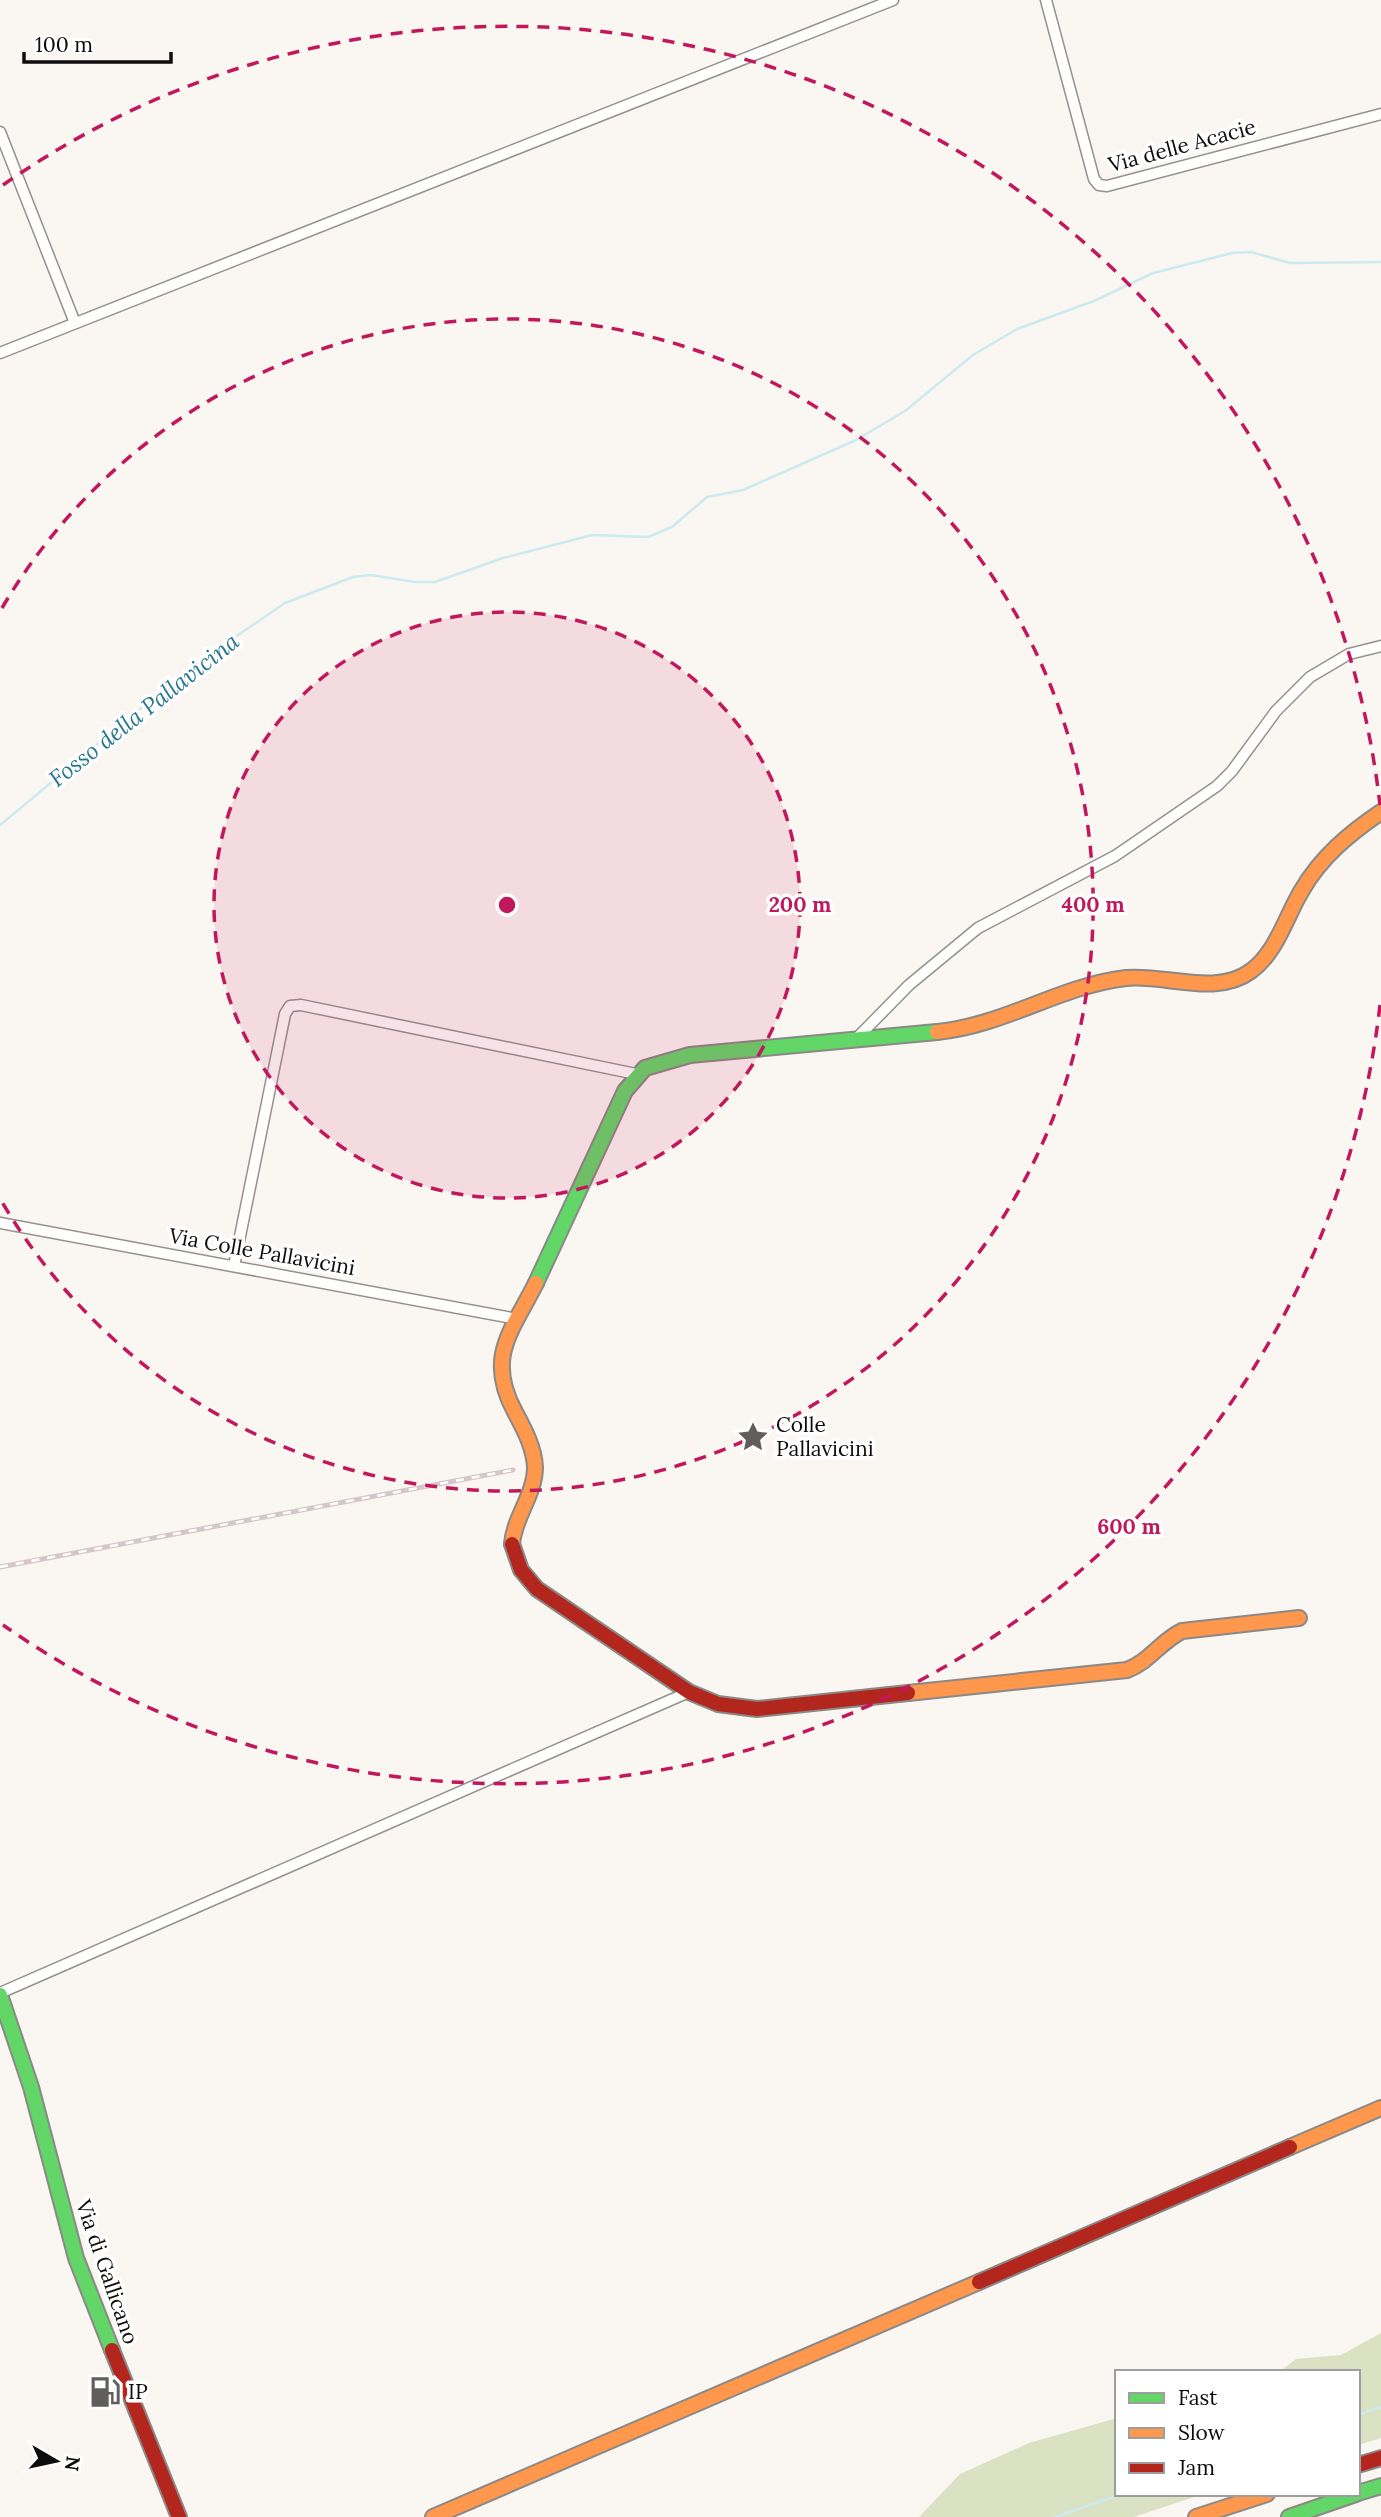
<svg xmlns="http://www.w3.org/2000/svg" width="1381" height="2517" viewBox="0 0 1381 2517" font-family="Lora,serif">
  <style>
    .forest { fill: #dae2c3 }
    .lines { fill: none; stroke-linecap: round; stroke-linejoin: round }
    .stream { stroke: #cceaef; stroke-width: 2.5 }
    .street-casing { stroke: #949290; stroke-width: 13 }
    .fast-casing { stroke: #8a8987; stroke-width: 18 }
    .slow-casing { stroke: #8a8987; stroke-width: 18 }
    .jam-casing { stroke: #8a8987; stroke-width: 18 }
    .street { stroke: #fefefd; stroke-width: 10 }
    .fast { stroke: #63d668; stroke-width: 14 }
    .slow { stroke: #ff974d; stroke-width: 14 }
    .jam { stroke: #b3261e; stroke-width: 14 }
    .rail-casing { stroke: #d5c6c9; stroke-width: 5 }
    .rail { stroke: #fff; stroke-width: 2.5; stroke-dasharray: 8; stroke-linecap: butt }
    .ring { fill: none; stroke: #c2185b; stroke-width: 3.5; stroke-dasharray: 12 9 }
    .labels { text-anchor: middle; stroke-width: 7; stroke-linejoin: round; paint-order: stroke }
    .street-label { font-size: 21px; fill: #0d0d0d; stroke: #fff }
    .poi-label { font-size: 21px; fill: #0d0d0d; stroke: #fff; text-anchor: start }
    .water-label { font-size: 23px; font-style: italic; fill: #25768f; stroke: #fff }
    .centre { fill: #c2185b; stroke: #fff; stroke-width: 3.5 }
    .ring-label { font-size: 21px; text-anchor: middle; font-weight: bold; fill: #c2185b; stroke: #fff; stroke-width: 7; stroke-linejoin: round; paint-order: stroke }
  </style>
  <rect width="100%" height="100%" fill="#faf6f2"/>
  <!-- forest -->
  <g class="forest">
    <polygon points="1381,2333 1381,2438 1358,2445 1358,2372 1279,2372 1296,2359 1341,2355"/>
    <polygon points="1117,2418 1117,2494 1203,2494 1134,2517 919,2517 960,2474 1029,2443"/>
  </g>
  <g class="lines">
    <!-- stream -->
    <g class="stream">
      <polyline points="0,825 187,670 285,603 353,577 371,575 415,582 435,582 503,558 592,535 648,537 672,527 707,497 743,490 856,440 905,411 973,355 1017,329 1094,301 1153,273 1232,253 1251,252 1290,263 1381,262"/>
      <polyline points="1358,2415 1381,2407"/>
      <polyline points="1055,2517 1123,2494"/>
    </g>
    <defs>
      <g id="street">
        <polyline points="1046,0 1094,179 1099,185 1107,186 1381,114"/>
        <polyline points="0,132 75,323"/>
        <polyline points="0,353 893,0"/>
        <polyline points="855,1040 909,985 978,928 1115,856 1217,786 1232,771 1276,711 1310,677 1349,654 1381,646"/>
        <polyline points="0,1223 517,1319"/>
        <polyline points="234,1266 285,1014 290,1006 301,1005 636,1074"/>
        <polyline points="0,1993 689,1692"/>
      </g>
      <g id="fast">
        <polyline points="536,1283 625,1091 645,1068 690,1055 937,1032"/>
        <polyline points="0,1995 31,2087 76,2258 112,2350"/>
        <polyline points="1358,2493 1381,2486"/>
        <polyline points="1289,2517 1356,2494"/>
      </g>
      <g id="slow">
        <path d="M937 1032C1006 1025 1059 986 1126 978 1166 974 1216 997 1251 971 1277 952 1286 916 1302 890 1321 857 1350 833 1381 812"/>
        <path d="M512 1544C514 1517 535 1495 535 1467 534 1447 524 1429 515 1412 485 1357 512 1331 536 1283"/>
        <path d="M908 1693 1127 1670C1149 1662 1161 1641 1182 1631L1299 1618"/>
        <polyline points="1290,2147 1381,2108"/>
        <polyline points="433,2517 979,2282"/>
        <polyline points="1196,2517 1267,2494"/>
      </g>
      <g id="jam">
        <polyline points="512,1544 521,1570 537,1589 689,1692 718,1704 757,1709 908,1693"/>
        <polyline points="979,2282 1290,2147"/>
        <polyline points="112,2350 179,2517"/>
        <polyline points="1358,2465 1381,2458"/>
      </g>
    </defs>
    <!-- street casing -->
    <use href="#street" class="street-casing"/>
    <!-- fast casing -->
    <use href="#fast" class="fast-casing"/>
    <!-- slow casing -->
    <use href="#slow" class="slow-casing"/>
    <!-- jam casing -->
    <use href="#jam" class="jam-casing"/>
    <!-- street -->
    <use href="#street" class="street"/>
    <!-- fast -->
    <use href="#fast" class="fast"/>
    <!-- slow -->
    <use href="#slow" class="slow"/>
    <!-- jam -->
    <use href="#jam" class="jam"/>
    <defs>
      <polyline id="rail" points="0,1567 513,1470"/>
    </defs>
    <!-- rail casing -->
    <use href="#rail" class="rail-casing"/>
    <!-- rail -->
    <use href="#rail" class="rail"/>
  </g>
  <!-- distance rings -->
  <circle cx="507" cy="905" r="293" fill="#c2185b" fill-opacity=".12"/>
  <g class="ring">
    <circle cx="507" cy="905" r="293"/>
    <path d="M2 608A586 586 0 1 1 2 1202"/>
    <path d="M1380 1005A879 879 0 0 1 3 1625M3 185A879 879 0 0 1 1380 805"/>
  </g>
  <!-- icons -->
  <defs>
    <symbol id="sight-bare" viewBox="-9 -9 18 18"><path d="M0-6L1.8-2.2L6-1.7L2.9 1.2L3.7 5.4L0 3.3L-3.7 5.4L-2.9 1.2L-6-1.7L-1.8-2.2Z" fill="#605f5d" stroke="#fff" stroke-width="2.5" paint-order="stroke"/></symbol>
    <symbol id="fuel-bare" viewBox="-9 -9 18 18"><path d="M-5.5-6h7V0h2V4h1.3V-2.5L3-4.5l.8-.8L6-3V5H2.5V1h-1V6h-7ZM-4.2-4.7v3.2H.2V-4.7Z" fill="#605f5d" stroke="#fff" stroke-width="2.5" paint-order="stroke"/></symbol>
  </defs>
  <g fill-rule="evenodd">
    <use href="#sight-bare" x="731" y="1415" width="44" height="44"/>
    <use href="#fuel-bare" x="83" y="2370" width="44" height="44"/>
  </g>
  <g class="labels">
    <!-- street labels -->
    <g class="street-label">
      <text transform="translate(1182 146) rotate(-15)" y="7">Via delle Acacie</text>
      <text transform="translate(262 1252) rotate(10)" y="7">Via Colle Pallavicini</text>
      <text transform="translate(107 2272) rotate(71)" y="7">Via di Gallicano</text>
    </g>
    <!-- poi labels -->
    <g class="poi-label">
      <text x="776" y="1432">Colle<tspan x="776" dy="24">Pallavicini</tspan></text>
      <text x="128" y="2399">IP</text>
    </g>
    <!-- water labels -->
    <g class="water-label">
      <text transform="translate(144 710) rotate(-38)" y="8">Fosso della Pallavicina</text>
    </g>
  </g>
  <circle cx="507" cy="905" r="10" class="centre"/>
  <g class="ring-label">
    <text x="800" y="912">200 m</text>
    <text x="1093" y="912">400 m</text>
    <text x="1129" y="1534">600 m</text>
  </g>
  <!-- legend -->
  <rect x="1115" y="2370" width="245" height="126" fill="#ffffff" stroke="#9e9e9e" stroke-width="2"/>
  <rect x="1129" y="2393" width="35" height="10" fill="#63d668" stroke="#9e9e9e" stroke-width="2"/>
  <text x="1178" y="2405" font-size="21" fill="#0d0d0d">Fast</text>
  <rect x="1129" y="2428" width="35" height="10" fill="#ff974d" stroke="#9e9e9e" stroke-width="2"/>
  <text x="1178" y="2440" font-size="21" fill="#0d0d0d">Slow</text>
  <rect x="1129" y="2463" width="35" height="10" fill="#b3261e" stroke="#9e9e9e" stroke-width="2"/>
  <text x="1178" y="2475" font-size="21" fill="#0d0d0d">Jam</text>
  <!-- north arrow -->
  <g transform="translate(56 2461) rotate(99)" stroke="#ffffff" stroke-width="5" paint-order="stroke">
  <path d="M0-5L12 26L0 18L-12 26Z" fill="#0d0d0d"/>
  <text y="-10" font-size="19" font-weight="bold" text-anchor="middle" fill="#0d0d0d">N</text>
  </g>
  <!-- scale -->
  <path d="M24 52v10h147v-10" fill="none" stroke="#0d0d0d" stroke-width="3.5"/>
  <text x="35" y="52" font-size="21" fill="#0d0d0d" stroke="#ffffff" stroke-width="5" paint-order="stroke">100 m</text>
</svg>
